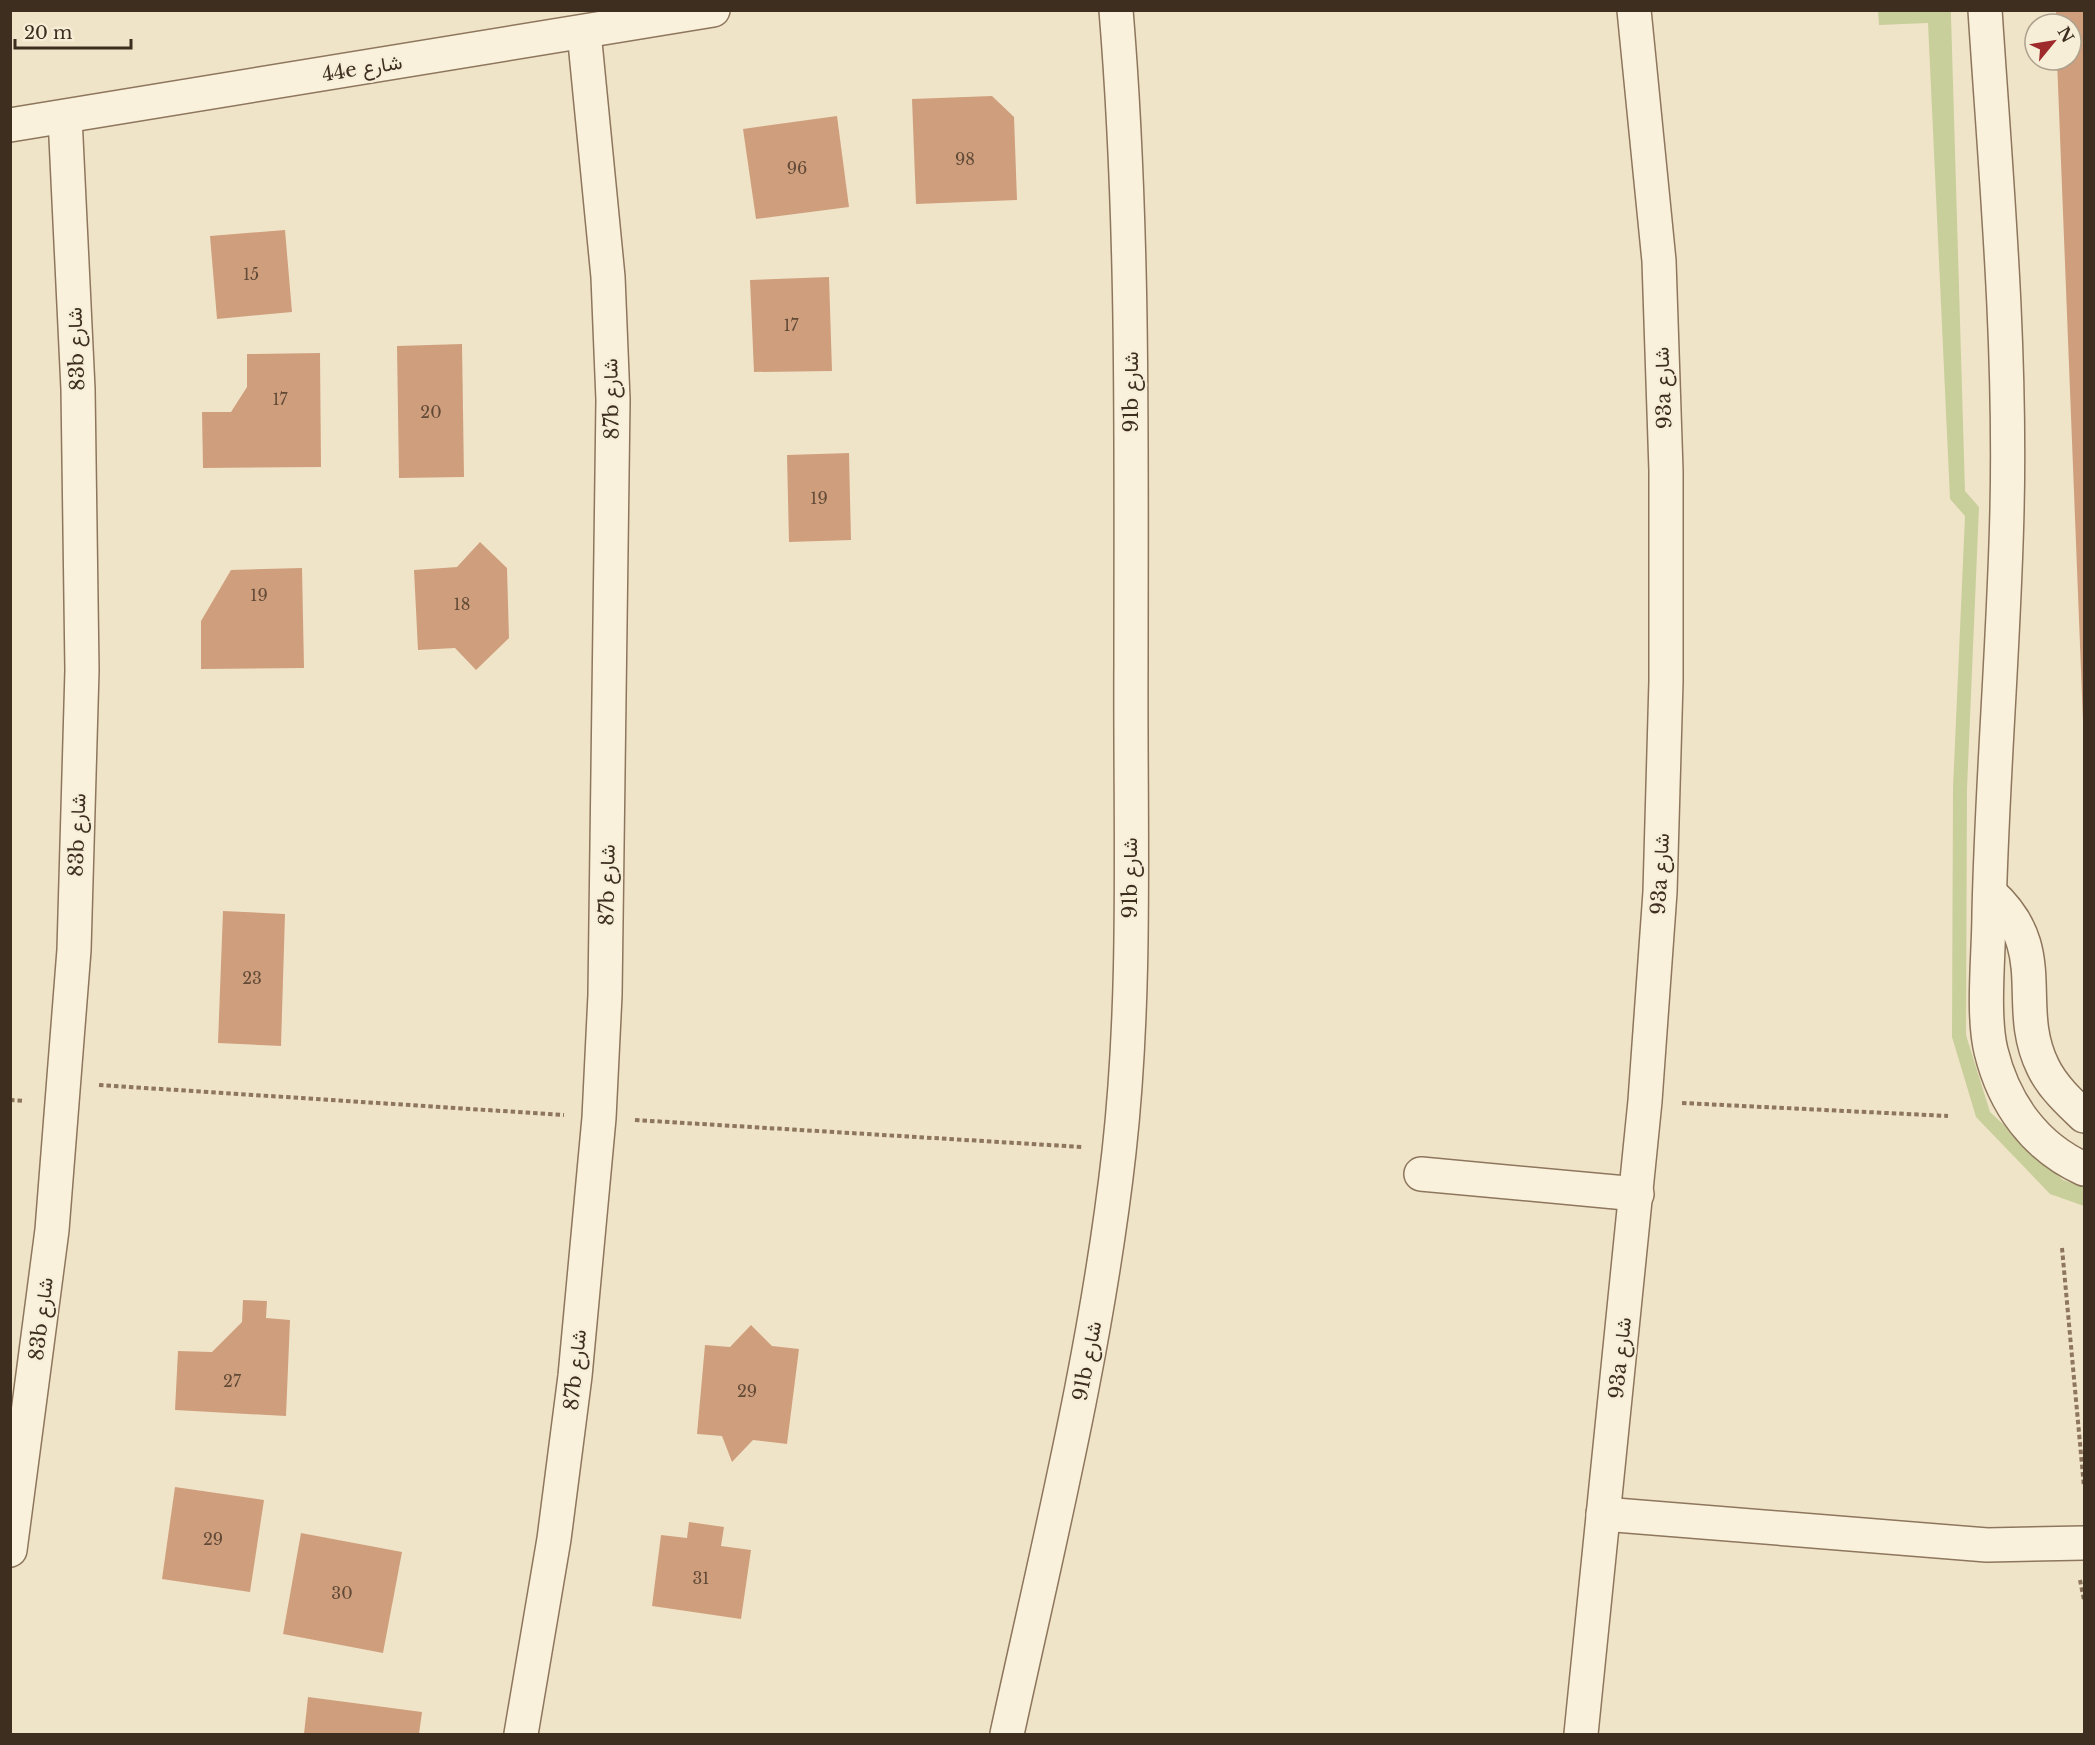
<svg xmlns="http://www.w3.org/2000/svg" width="2095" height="1745" viewBox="0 0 2095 1745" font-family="'Libre Baskerville',Vazirmatn,serif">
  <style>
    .green { fill: #c9cf9b }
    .building { fill: #cf9f7d }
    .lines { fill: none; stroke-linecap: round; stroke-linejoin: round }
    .minor-casing { stroke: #8d765c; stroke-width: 36 }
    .path { stroke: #8d765c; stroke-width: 4; stroke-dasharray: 4.5 3; stroke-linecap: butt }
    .minor { stroke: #faf1dc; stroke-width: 33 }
    .labels { text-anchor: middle; stroke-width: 4.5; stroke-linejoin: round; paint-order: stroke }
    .number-label { font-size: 16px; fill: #624a37 }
    .street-label { font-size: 20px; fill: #3d2e20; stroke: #f7eed8 }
  </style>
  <rect width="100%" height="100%" fill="#f0e4c8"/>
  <!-- green -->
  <polygon class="green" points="1878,11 1951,11 1951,15 1965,491 1979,507 1967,789 1966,1035 1990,1112 2063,1180 2084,1187 2084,1206 2050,1194 1976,1117 1952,1037 1953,788 1965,516 1950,499 1928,23 1879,25"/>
  <!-- building -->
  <g class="building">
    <polygon points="2056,10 2084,10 2084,747 2057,60 2071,60 2071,24 2056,24"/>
    <polygon points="992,96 1014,117 1017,200 916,204 912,99"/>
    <polygon points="837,116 849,207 756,219 743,129"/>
    <polygon points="285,230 292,312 217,319 210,236"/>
    <polygon points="829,277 832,371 754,372 750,280"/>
    <polygon points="462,344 464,477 399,478 397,346"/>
    <polygon points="320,353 321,467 203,468 202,412 231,412 247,387 247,354"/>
    <polygon points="849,453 851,540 789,542 787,455"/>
    <polygon points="480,542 507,568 509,638 476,670 455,648 418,650 414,570 457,567"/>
    <polygon points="302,568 304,668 201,669 201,621 231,570"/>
    <polygon points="223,911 285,914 281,1046 218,1043"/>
    <polygon points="243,1300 267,1301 266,1318 290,1320 286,1416 175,1410 178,1351 212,1352 242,1322"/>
    <polygon points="751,1325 772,1346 799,1349 787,1444 753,1440 732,1462 722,1436 697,1434 705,1345 730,1347"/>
    <polygon points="175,1487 264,1500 250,1592 162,1579"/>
    <polygon points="689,1522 724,1527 721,1546 751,1550 741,1619 652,1606 661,1535 687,1538"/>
    <polygon points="301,1533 402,1552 383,1653 283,1634"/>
    <polygon points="308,1697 422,1712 419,1734 304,1734"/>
  </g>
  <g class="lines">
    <defs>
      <g id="minor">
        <path d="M1985 10C1996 177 2011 343 2007 510 2004 644 1992 779 1989 913 1989 953 1982 1014 1991 1051 2004 1104 2035 1147 2084 1169"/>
        <polyline points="10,125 713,10"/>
        <path d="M1990 893C2054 950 2012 1004 2043 1067 2052 1086 2069 1102 2084 1116"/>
        <polyline points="1421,1174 1637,1194"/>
        <polyline points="1603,1514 1987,1545 2084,1543"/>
        <polyline points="10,1550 52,1230 74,950 82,670 78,389 65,117"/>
        <polyline points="521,1734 554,1539 575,1376 599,1118 605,995 613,400 608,277 584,32"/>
        <path d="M1007 1734C1049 1541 1097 1349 1119 1152 1137 991 1130 826 1131 664 1131 446 1134 228 1116 10"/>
        <polyline points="1581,1734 1645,1101 1660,892 1666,681 1666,471 1659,261 1634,10"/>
      </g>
    </defs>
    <!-- minor casing -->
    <use href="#minor" class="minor-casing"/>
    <!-- path -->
    <g class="path">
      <polyline points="99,1085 564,1115"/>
      <polyline points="10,1100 25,1101"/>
      <polyline points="1682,1103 1948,1116"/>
      <polyline points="635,1120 1082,1147"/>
      <polyline points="2062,1248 2084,1487"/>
      <polyline points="2080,1580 2084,1600"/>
    </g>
    <!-- minor -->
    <use href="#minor" class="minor"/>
  </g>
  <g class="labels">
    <!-- number labels -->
    <g class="number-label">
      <text x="965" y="165">98</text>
      <text x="797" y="174">96</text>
      <text x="251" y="280">15</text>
      <text x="791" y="331">17</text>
      <text x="280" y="405">17</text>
      <text x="431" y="418">20</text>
      <text x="819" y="504">19</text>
      <text x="259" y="601">19</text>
      <text x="462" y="610">18</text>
      <text x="252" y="984">23</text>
      <text x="232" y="1387">27</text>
      <text x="747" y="1397">29</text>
      <text x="213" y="1545">29</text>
      <text x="701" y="1584">31</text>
      <text x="342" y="1599">30</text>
    </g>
    <!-- street labels -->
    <g class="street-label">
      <text transform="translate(362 68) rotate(-9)" y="7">44e شارع</text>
      <text transform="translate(76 349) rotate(-92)" y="7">83b شارع</text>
      <text transform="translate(1663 388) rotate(-92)" y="7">93a شارع</text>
      <text transform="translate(1131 392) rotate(-90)" y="7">91b شارع</text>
      <text transform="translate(611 399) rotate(-91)" y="7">87b شارع</text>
      <text transform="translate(77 835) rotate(-88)" y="7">83b شارع</text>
      <text transform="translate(1660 874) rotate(-87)" y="7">93a شارع</text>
      <text transform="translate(1130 878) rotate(-90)" y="7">91b شارع</text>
      <text transform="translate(607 885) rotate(-89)" y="7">87b شارع</text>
      <text transform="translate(41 1319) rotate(-83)" y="7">83b شارع</text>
      <text transform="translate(1620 1358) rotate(-84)" y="7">93a شارع</text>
      <text transform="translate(1087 1361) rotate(-79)" y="7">91b شارع</text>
      <text transform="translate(575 1370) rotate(-84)" y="7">87b شارع</text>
    </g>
  </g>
  <!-- border -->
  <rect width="2095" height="1745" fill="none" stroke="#3d2e20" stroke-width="24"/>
  <!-- north arrow -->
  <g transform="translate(2053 42) rotate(60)"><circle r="28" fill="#f7eed8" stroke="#ada18e" stroke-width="1.5"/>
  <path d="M0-4.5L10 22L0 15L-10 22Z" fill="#9e2a2b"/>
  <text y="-9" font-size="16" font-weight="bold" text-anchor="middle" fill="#3d2e20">N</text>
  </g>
  <!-- scale -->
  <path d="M15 39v9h116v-9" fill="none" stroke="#3d2e20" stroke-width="3"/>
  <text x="24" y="39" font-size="18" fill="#3d2e20" stroke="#f7eed8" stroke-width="4.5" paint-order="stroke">20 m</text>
</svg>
